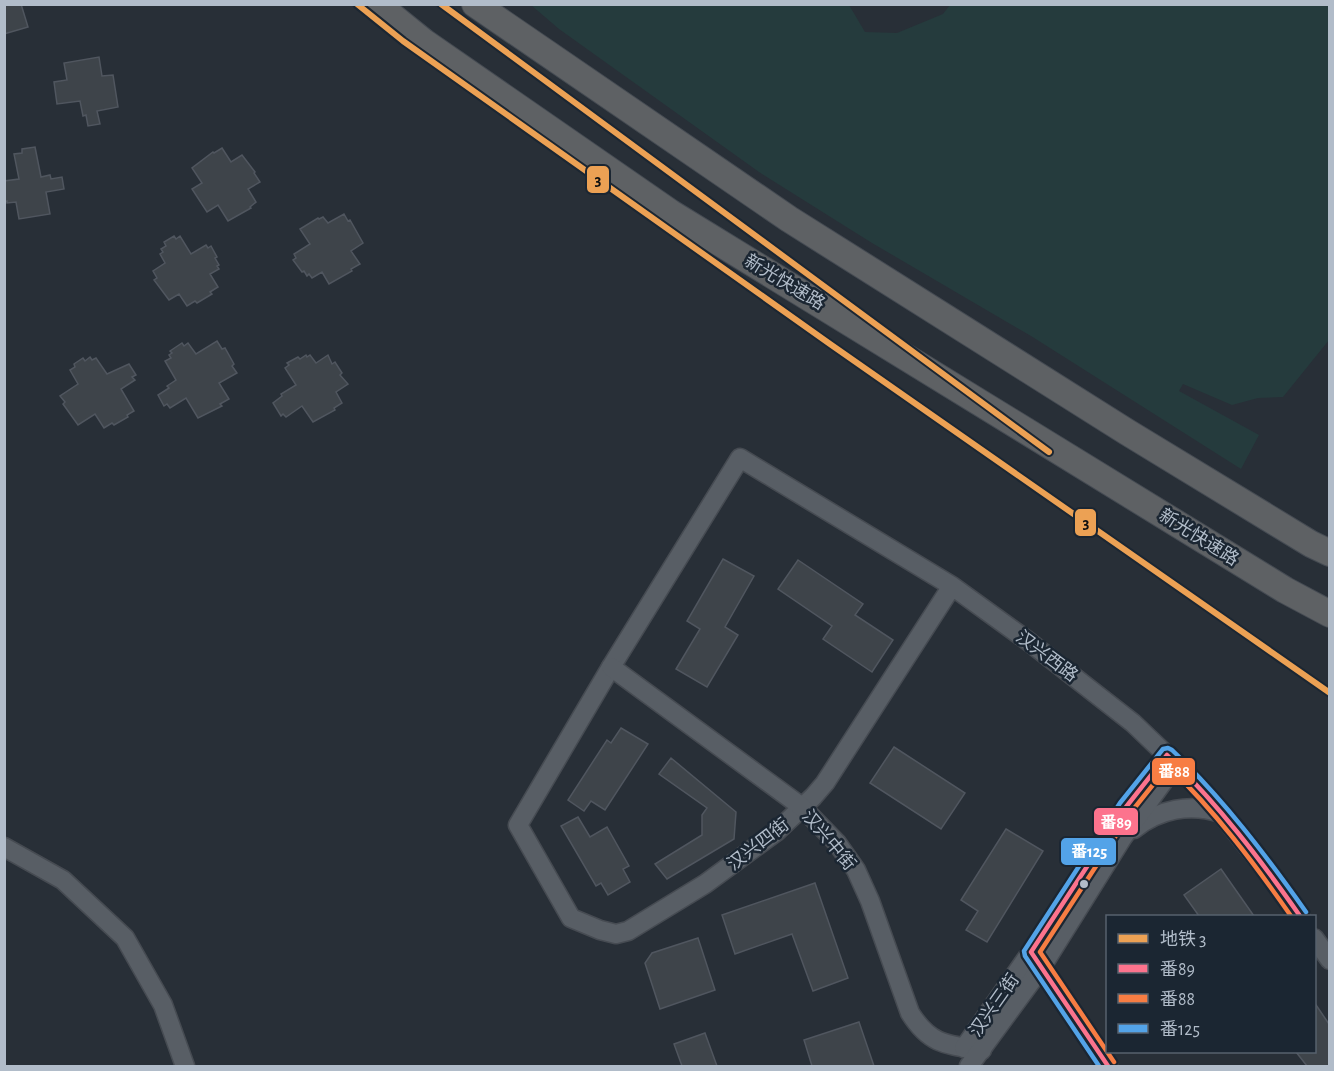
<svg xmlns="http://www.w3.org/2000/svg" width="1334" height="1071" viewBox="0 0 1334 1071" font-family="'Alegreya Sans','Noto Sans SC',sans-serif">
  <style>
    .green { fill: #253b3d }
    .building { fill: #3e444a; stroke: #50565f; stroke-width: 1.5 }
    .lines { fill: none; stroke-linecap: round; stroke-linejoin: round }
    .minor-casing { stroke: #464b52; stroke-width: 21 }
    .highway-casing { stroke: #454b53; stroke-width: 28 }
    .minor { stroke: #585e65; stroke-width: 18 }
    .highway { stroke: #5e6164; stroke-width: 26 }
    .bus-1-casing { stroke: #1b2632; stroke-width: 9 }
    .bus-2-casing { stroke: #1b2632; stroke-width: 9 }
    .bus-3-casing { stroke: #1b2632; stroke-width: 9 }
    .bus-1 { stroke: #fc738d; stroke-width: 4.5 }
    .bus-2 { stroke: #f77d43; stroke-width: 4.5 }
    .bus-3 { stroke: #53a3e8; stroke-width: 4.5 }
    .metro-1-casing { stroke: #1b2632; stroke-width: 10 }
    .metro-1 { stroke: #eca154; stroke-width: 6 }
    .bus-dot { fill: #b1bcc9; stroke: #1b2632; stroke-width: 2 }
    .labels { text-anchor: middle; stroke-width: 5; stroke-linejoin: round; paint-order: stroke }
    .street-label { font-size: 18px; fill: #b1bcc9; stroke: #1b2632 }
    .line-badge { stroke: #1b2632; stroke-width: 2 }
    .badge-label { font-size: 16px; text-anchor: middle; font-weight: bold; fill: #fff }
    .pale-badge-label { font-size: 16px; text-anchor: middle; font-weight: bold; fill: #111 }
  </style>
  <rect width="100%" height="100%" fill="#282f37"/>
  <!-- green -->
  <polygon class="green" points="531,5 849,5 865,32 897,33 943,14 950,5 1329,5 1329,340 1283,397 1258,398 1232,405 1183,384 1179,391 1259,435 1241,469 1031,336 872,243 759,172 559,29"/>
  <!-- building -->
  <g class="building">
    <polygon points="4,4 21,4 28,27 4,34"/>
    <polygon points="99,57 102,76 113,75 118,107 97,111 100,124 88,126 86,115 83,116 80,101 57,104 54,82 67,80 64,63"/>
    <polygon points="35,147 41,177 50,175 51,179 62,177 64,189 46,192 50,214 19,219 16,202 7,203 7,201 4,202 4,181 19,179 14,154 22,153 22,149"/>
    <polygon points="222,148 231,162 242,155 255,172 254,173 260,182 248,189 256,202 250,207 251,208 228,221 218,205 207,212 192,189 202,183 192,168 213,152 214,153"/>
    <polygon points="344,214 348,221 350,220 363,243 351,251 360,264 351,269 352,271 329,284 322,272 312,278 309,274 307,276 304,271 302,272 293,260 296,258 294,254 310,244 300,229 318,218 319,219 323,217 328,223"/>
    <polygon points="174,236 176,239 180,236 191,254 206,245 208,248 211,246 217,257 215,258 219,265 217,266 219,269 210,274 218,287 210,292 212,294 197,303 195,301 187,306 179,294 169,300 154,280 157,278 153,271 165,263 160,254 163,252 161,249 166,246 164,242"/>
    <polygon points="217,341 222,349 225,348 234,364 232,366 237,373 219,383 229,399 220,404 222,406 198,418 186,398 170,408 167,404 164,406 158,395 169,388 167,386 176,380 165,361 171,358 169,355 172,353 170,351 182,343 184,346 188,343 196,354"/>
    <polygon points="306,355 307,357 310,355 316,363 328,355 332,364 335,362 342,373 340,375 348,384 336,392 342,403 334,408 335,410 313,422 302,406 286,417 283,414 281,416 273,403 282,396 281,394 296,385 285,368 289,365 287,363 298,357 300,359"/>
    <polygon points="90,357 92,360 96,358 107,374 129,364 136,375 132,377 135,380 121,389 134,411 127,415 128,417 114,425 112,423 104,428 95,414 78,425 63,404 65,402 60,396 78,384 70,370 75,367 74,364 83,358 85,361"/>
    <polygon points="723,559 754,576 725,627 738,635 707,687 676,669 700,629 687,621"/>
    <polygon points="798,560 863,604 855,615 893,640 872,672 823,639 832,626 778,589"/>
    <polygon points="621,728 648,744 605,810 591,801 584,811 568,800 607,740 611,743"/>
    <polygon points="894,747 965,793 941,829 870,783"/>
    <polygon points="671,758 736,812 734,839 667,879 655,864 702,835 702,815 707,808 659,774"/>
    <polygon points="578,817 590,837 607,827 629,866 623,869 630,882 608,895 601,883 596,886 561,826"/>
    <polygon points="1006,829 1043,851 987,942 966,930 978,911 961,900"/>
    <polygon points="1221,869 1254,916 1199,916 1184,895"/>
    <polygon points="815,883 848,978 813,991 792,934 735,954 722,915"/>
    <polygon points="698,938 715,990 660,1009 645,963 652,953"/>
    <polygon points="1314,1002 1329,1024 1329,1066 1307,1066 1296,1052 1314,1052"/>
    <polygon points="859,1022 874,1066 812,1066 804,1040"/>
    <polygon points="705,1033 717,1066 682,1066 674,1044"/>
  </g>
  <g class="lines">
    <defs>
      <g id="minor">
        <polyline points="952,586 825,783 813,797 776,832 705,884 628,931 616,934 600,930 571,918 518,825 611,667 740,458 952,586 1028,641 1133,723 1176,764 1211,801 1274,880 1300,916"/>
        <path d="M611 667 802 807 837 843 856 870 870 901 910 1013C930 1045 947 1045 982 1050"/>
        <path d="M1134 829C1159 809 1190 803 1221 813"/>
        <polyline points="4,847 63,880 125,938 163,1005 185,1066"/>
        <polyline points="1314,938 1330,960"/>
        <polyline points="1035,959 1108,1066"/>
        <polyline points="964,1048 1031,952 1126,807 1167,755"/>
        <polyline points="969,1066 1041,968 1123,837 1176,764"/>
      </g>
      <g id="highway">
        <polyline points="377,4 424,42 671,213 1285,590 1330,614"/>
        <polyline points="475,4 789,219 1127,432 1311,544 1330,553"/>
      </g>
    </defs>
    <!-- minor casing -->
    <use href="#minor" class="minor-casing"/>
    <!-- highway casing -->
    <use href="#highway" class="highway-casing"/>
    <!-- minor -->
    <use href="#minor" class="minor"/>
    <!-- highway -->
    <use href="#highway" class="highway"/>
    <defs>
      <path id="bus-1" d="M1108 1066 1031 952 1126 807 1167 755C1218 804 1260 859 1300 916"/>
      <path id="bus-2" d="M1114 1062 1040 952 1132 811 1168 766C1215 811 1254 863 1291 916"/>
      <path id="bus-3" d="M1099 1066 1025 956 1024 951 1120 803 1163 749 1168 748 1172 750C1223 799 1265 854 1306 912"/>
    </defs>
    <!-- bus-1 casing -->
    <use href="#bus-1" class="bus-1-casing"/>
    <!-- bus-2 casing -->
    <use href="#bus-2" class="bus-2-casing"/>
    <!-- bus-3 casing -->
    <use href="#bus-3" class="bus-3-casing"/>
    <!-- bus-1 -->
    <use href="#bus-1" class="bus-1"/>
    <!-- bus-2 -->
    <use href="#bus-2" class="bus-2"/>
    <!-- bus-3 -->
    <use href="#bus-3" class="bus-3"/>
    <defs>
      <g id="metro-1">
        <polyline points="357,4 403,41 830,344 1330,693"/>
        <polyline points="441,4 1049,452"/>
      </g>
    </defs>
    <!-- metro-1 casing -->
    <use href="#metro-1" class="metro-1-casing"/>
    <!-- metro-1 -->
    <use href="#metro-1" class="metro-1"/>
  </g>
  <!-- markers -->
  <circle class="bus-dot" cx="1084" cy="884" r="5"/>
  <g class="labels">
    <!-- street labels -->
    <g class="street-label">
      <text transform="translate(785 282) rotate(31)" y="6">新光快速路</text>
      <text transform="translate(1199 537) rotate(32)" y="6">新光快速路</text>
      <text transform="translate(1047 656) rotate(37)" y="6">汉兴西路</text>
      <text transform="translate(829 840) rotate(50)" y="6">汉兴中街</text>
      <text transform="translate(758 844) rotate(-38)" y="6">汉兴四街</text>
      <text transform="translate(994 1005) rotate(-55)" y="6">汉兴三街</text>
    </g>
  </g>
  <g class="line-badge">
    <rect x="586" y="165" width="24" height="29" rx="6" fill="#eca154"/>
    <rect x="1074" y="508" width="23" height="29" rx="6" fill="#eca154"/>
    <rect x="1151" y="757" width="45" height="29" rx="6" fill="#f77d43"/>
    <rect x="1093" y="807" width="46" height="29" rx="6" fill="#fc738d"/>
    <rect x="1060" y="837" width="57" height="29" rx="6" fill="#53a3e8"/>
  </g>
  <g class="badge-label">
    <text x="1174" y="777">番88</text>
    <text x="1116" y="828">番89</text>
    <text x="1089" y="857">番125</text>
  </g>
  <g class="pale-badge-label">
    <text x="598" y="185">3</text>
    <text x="1086" y="528">3</text>
  </g>
  <!-- border -->
  <rect width="1334" height="1071" fill="none" stroke="#b1bcc9" stroke-width="12"/>
  <!-- legend -->
  <rect x="1106" y="915" width="210" height="138" fill="#1b2632" stroke="#57626e" stroke-width="1.5"/>
  <rect x="1118" y="934" width="30" height="9" fill="#eca154" stroke="#57626e" stroke-width="1.5"/>
  <text x="1160" y="945" font-size="18" fill="#b1bcc9">地铁 3</text>
  <rect x="1118" y="964" width="30" height="9" fill="#fc738d" stroke="#57626e" stroke-width="1.5"/>
  <text x="1160" y="975" font-size="18" fill="#b1bcc9">番89</text>
  <rect x="1118" y="994" width="30" height="9" fill="#f77d43" stroke="#57626e" stroke-width="1.5"/>
  <text x="1160" y="1005" font-size="18" fill="#b1bcc9">番88</text>
  <rect x="1118" y="1024" width="30" height="9" fill="#53a3e8" stroke="#57626e" stroke-width="1.5"/>
  <text x="1160" y="1035" font-size="18" fill="#b1bcc9">番125</text>
</svg>
